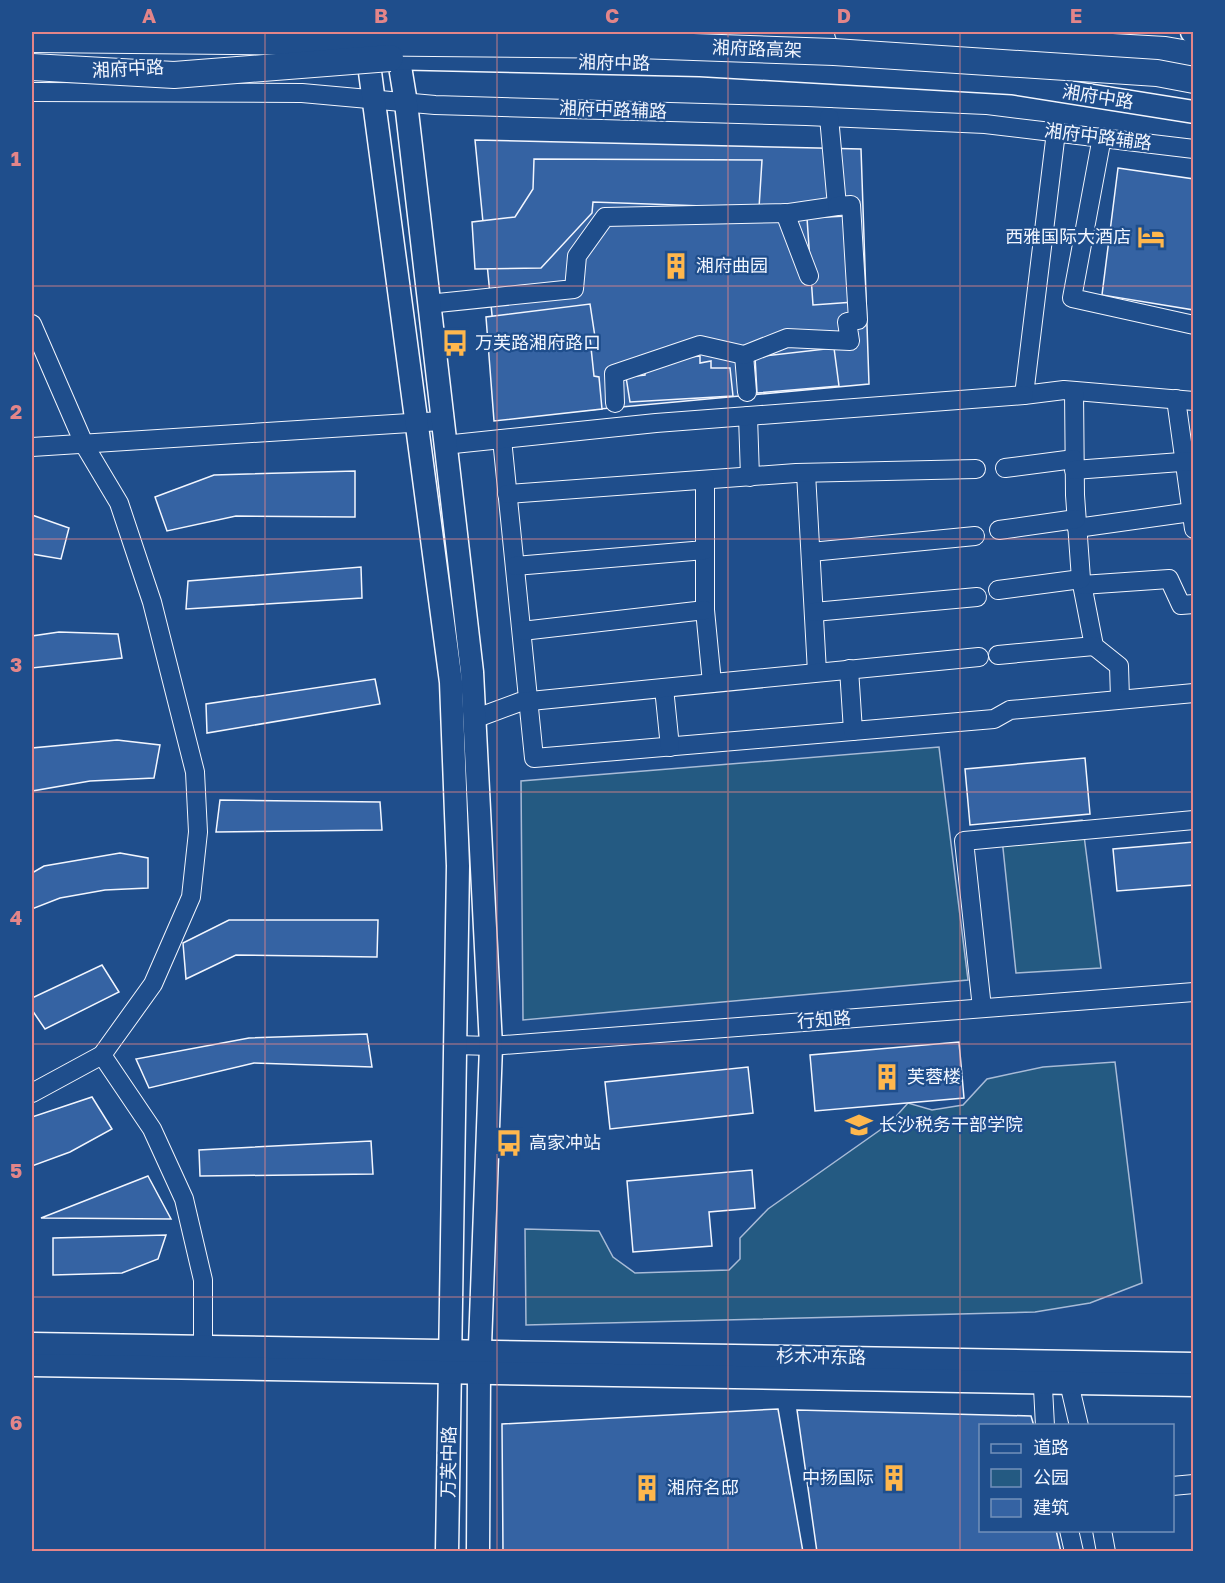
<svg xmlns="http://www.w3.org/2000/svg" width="1225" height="1583" viewBox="0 0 1225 1583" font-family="'Golos Text','Noto Sans SC',sans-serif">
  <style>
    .green { fill: #245a82; stroke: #a8bbd7; stroke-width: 1.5 }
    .building { fill: #3563a3; stroke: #f2f6ff; stroke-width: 1.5 }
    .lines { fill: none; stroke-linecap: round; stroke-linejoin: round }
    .minor-casing { stroke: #f2f6ff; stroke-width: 20 }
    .major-casing { stroke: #f2f6ff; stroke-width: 25 }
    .highway-casing { stroke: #f2f6ff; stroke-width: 28 }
    .minor { stroke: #1f4e8c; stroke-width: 18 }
    .major { stroke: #1f4e8c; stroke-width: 22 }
    .highway { stroke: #1f4e8c; stroke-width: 26 }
    .highway-bridge-casing { stroke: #f2f6ff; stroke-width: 28; stroke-linecap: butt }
    .highway-bridge { stroke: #1f4e8c; stroke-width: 26 }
    .grid { fill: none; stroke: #e38589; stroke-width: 1.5; stroke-opacity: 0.55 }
    .labels { text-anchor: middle; stroke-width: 4.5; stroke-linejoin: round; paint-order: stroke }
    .street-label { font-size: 18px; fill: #f2f6ff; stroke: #1f4e8c }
    .poi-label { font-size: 18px; fill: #f2f6ff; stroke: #1f4e8c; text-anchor: start }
    .neatline { fill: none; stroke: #e38589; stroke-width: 2 }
    .grid-label { font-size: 20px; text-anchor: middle; font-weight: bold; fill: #e38589 }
  </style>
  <rect width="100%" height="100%" fill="#1f4e8c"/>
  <!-- green -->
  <g class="green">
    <polygon points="939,747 968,980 523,1020 521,781"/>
    <polygon points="1082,820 1101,968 1016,973 1001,829"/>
    <polygon points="1115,1062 1142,1283 1090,1303 1035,1312 526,1325 525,1229 599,1231 613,1257 635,1273 729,1270 740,1259 740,1238 768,1209 890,1123 908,1103 932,1110 963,1105 987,1079 1043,1067"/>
  </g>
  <!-- building -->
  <g class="building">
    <polygon points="475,140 861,149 869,384 502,418"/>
    <polygon points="534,159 762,160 759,208 593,202 592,213 541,268 475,269 472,222 515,217 533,189"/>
    <polygon points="1118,168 1194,179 1194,310 1102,295"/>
    <polygon points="847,216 854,302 813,305 807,218"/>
    <polygon points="590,304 595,337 590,338 594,376 599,377 602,409 494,421 486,317"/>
    <polygon points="834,348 839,386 757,393 755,357"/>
    <polygon points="700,356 700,363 711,361 711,368 730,368 733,396 630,402 626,377 645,375 645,368 655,360"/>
    <polygon points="355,471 355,517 236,516 167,531 155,497 214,475"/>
    <polygon points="32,515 69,528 61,559 32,554"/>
    <polygon points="361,567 362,598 186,609 188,581"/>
    <polygon points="59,632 118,634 122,658 32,668 32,636"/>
    <polygon points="375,679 380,704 207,733 206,704"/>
    <polygon points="117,740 160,745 154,778 90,781 32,791 32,748"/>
    <polygon points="1085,758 1090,814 970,825 965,769"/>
    <polygon points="220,800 380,802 382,830 216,832"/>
    <polygon points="1194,842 1194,885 1117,891 1113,849"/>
    <polygon points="120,853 148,858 148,888 105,890 60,898 32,909 32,873 44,866"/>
    <polygon points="229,920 378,920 377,957 236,955 186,979 183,943"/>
    <polygon points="102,965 119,992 45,1029 32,1010 32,998"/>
    <polygon points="367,1034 372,1067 254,1063 149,1088 136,1059 249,1038"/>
    <polygon points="959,1042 964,1098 815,1111 810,1055"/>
    <polygon points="748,1067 753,1113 610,1129 605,1082"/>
    <polygon points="92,1097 112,1129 70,1152 32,1166 32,1117"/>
    <polygon points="371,1141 373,1174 200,1176 199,1150"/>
    <polygon points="752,1170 755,1208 709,1212 712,1246 633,1252 627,1181"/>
    <polygon points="148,1176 171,1219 41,1218"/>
    <polygon points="166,1235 158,1259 122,1273 53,1275 53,1238"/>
    <polygon points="778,1409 803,1552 503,1552 502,1424"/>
    <polygon points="797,1410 1031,1416 1034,1426 980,1426 980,1530 1056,1530 1061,1552 817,1552"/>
  </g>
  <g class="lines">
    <defs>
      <g id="minor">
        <polyline points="32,92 302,93 435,105 806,116 985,124 1194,149"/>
        <polyline points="1056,132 1024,395 1064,390 1194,401"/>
        <polyline points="1102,137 1072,298 1194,325"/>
        <polyline points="785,213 809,276"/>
        <polyline points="428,304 574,289 577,256 605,217 789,213 837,206 829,117"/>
        <polyline points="32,324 85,446 119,503 152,602 195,772 198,832 191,897 153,984 102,1055 32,1093"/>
        <polyline points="744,355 747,392"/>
        <polyline points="1074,391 1075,495 1081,579 1094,646 1119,666 1120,698"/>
        <polyline points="1176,399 1194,529"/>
        <polyline points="615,403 614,374 700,345 744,355 787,338 850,341 847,322 858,320 851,205 837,206"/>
        <polyline points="748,416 750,477"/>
        <polyline points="502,439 534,758 994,719 1010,710 1194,693"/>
        <polyline points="444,445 656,423 1024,395"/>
        <polyline points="32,447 441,421"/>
        <polyline points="1005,468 1074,459"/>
        <polyline points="1074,470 1194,461"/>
        <polyline points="806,473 817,672"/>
        <polyline points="507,494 796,473 976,469"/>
        <polyline points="1077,528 1191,512"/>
        <polyline points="999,530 1076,519"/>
        <polyline points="705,550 705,610 712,683"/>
        <polyline points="811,552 975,536"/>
        <polyline points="515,566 705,550 705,480"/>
        <polyline points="1082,585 1169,579 1181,605 1194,604"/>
        <polyline points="998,590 1081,579"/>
        <polyline points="814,612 977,597"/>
        <polyline points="522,631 705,610"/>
        <polyline points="998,655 1094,646"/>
        <polyline points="849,669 853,731"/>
        <polyline points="664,688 670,747"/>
        <polyline points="474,719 520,702 979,657"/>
        <polyline points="982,1008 964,841 1194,820"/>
        <polyline points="455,1045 491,1046 1194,992"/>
        <polyline points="102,1055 152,1129 184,1199 203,1280 203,1347"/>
        <polyline points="1042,1369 1045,1426"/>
        <polyline points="1069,1371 1069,1383 1079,1426"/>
        <polyline points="1172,1486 1194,1484"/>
        <polyline points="1069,1530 1074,1552"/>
        <polyline points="1102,1530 1106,1552"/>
      </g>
      <g id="major">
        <polyline points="1192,32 1194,32"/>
        <polyline points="395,36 406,103 472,672 491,1046 479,1373 478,1552"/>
        <polyline points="366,42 451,682 458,866 447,1552"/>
        <polyline points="384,58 700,65 1012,83 1194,112"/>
        <polyline points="32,1344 1194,1364"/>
        <polyline points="32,1365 1194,1385"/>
      </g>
      <polyline id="highway" points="848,32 1165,50 1194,55"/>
    </defs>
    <!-- minor casing -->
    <use href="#minor" class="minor-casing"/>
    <!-- major casing -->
    <use href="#major" class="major-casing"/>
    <!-- highway casing -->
    <use href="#highway" class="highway-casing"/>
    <!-- minor -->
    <use href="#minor" class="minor"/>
    <!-- major -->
    <use href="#major" class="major"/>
    <!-- highway -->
    <use href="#highway" class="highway"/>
    <defs>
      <g id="highway-bridge">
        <polyline points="32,39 637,45 834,52 1157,73 1194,80"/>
        <polyline points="32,67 174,75 390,58"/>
      </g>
    </defs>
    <!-- highway-bridge casing -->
    <use href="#highway-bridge" class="highway-bridge-casing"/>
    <!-- highway-bridge -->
    <use href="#highway-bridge" class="highway-bridge"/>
  </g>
  <!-- grid -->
  <path class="grid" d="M265 32V1552M497 32V1552M728 32V1552M960 32V1552M32 286H1194M32 539H1194M32 792H1194M32 1044H1194M32 1297H1194"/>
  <!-- icons -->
  <defs>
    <symbol id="hotel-bare" viewBox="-9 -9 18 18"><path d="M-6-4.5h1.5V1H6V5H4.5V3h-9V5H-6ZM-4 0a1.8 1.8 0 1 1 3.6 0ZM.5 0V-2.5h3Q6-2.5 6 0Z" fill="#ffb74d" stroke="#1f4e8c" stroke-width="2.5" paint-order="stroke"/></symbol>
    <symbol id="building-bare" viewBox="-9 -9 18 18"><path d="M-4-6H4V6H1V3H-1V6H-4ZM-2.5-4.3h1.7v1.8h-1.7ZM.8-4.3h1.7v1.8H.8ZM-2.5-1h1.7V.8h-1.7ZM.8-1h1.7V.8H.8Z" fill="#ffb74d" stroke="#1f4e8c" stroke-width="2.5" paint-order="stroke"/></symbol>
    <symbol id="bus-bare" viewBox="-9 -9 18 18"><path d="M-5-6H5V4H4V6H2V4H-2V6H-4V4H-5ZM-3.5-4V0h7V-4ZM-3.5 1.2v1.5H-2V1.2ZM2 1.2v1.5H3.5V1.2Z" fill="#ffb74d" stroke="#1f4e8c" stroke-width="2.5" paint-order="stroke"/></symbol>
    <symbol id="school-bare" viewBox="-9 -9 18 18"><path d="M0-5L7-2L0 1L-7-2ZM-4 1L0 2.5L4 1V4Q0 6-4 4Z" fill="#ffb74d" stroke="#1f4e8c" stroke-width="2.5" paint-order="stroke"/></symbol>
  </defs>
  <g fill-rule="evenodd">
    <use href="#hotel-bare" x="1132" y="218" width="38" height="38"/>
    <use href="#building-bare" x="657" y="247" width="38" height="38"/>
    <use href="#bus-bare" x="436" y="324" width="38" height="38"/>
    <use href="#building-bare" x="868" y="1058" width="38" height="38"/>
    <use href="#school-bare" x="840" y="1106" width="38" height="38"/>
    <use href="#bus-bare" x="490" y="1124" width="38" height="38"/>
    <use href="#building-bare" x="875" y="1459" width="38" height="38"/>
    <use href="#building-bare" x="628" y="1469" width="38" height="38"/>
  </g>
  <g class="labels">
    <!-- street labels -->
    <g class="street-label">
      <text transform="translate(757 49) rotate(2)" y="6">湘府路高架</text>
      <text transform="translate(614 63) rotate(1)" y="6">湘府中路</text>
      <text transform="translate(128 69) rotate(-3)" y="6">湘府中路</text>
      <text transform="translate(1098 97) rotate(9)" y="6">湘府中路</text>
      <text transform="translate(613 110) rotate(2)" y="6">湘府中路辅路</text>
      <text transform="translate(1098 137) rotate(7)" y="6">湘府中路辅路</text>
      <text transform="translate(824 1020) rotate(-4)" y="6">行知路</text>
      <text transform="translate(821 1357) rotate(1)" y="6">杉木冲东路</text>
      <text transform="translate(449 1462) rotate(-89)" y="6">万芙中路</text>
    </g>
    <!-- poi labels -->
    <g class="poi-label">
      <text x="1131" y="243" text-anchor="end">西雅国际大酒店</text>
      <text x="696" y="272">湘府曲园</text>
      <text x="475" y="349">万芙路湘府路口</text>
      <text x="907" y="1083">芙蓉楼</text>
      <text x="879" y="1131">长沙税务干部学院</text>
      <text x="529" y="1149">高家冲站</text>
      <text x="874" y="1484" text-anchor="end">中扬国际</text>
      <text x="667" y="1494">湘府名邸</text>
    </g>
  </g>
  <!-- border -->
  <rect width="1225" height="1583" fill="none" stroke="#1f4e8c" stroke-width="66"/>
  <!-- legend -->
  <rect x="979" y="1424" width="195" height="108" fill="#1f4e8c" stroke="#7391ba" stroke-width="1.5"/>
  <rect x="991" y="1444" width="30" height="9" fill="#1f4e8c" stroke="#7391ba" stroke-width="1.5"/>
  <text x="1033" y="1454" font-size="18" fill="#f2f6ff">道路</text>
  <rect x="991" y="1469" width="30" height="18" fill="#245a82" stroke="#7391ba" stroke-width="1.5"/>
  <text x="1033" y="1484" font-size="18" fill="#f2f6ff">公园</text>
  <rect x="991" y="1499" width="30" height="18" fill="#3563a3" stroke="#7391ba" stroke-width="1.5"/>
  <text x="1033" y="1514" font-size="18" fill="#f2f6ff">建筑</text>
  <rect x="33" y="33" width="1159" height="1517" class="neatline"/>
  <g class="grid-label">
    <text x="149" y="23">A</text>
    <text x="381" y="23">B</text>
    <text x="612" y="23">C</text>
    <text x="844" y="23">D</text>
    <text x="1076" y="23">E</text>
    <text x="16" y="166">1</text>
    <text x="16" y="419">2</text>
    <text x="16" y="672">3</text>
    <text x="16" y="925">4</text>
    <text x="16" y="1178">5</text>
    <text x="16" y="1430">6</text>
  </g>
</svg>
